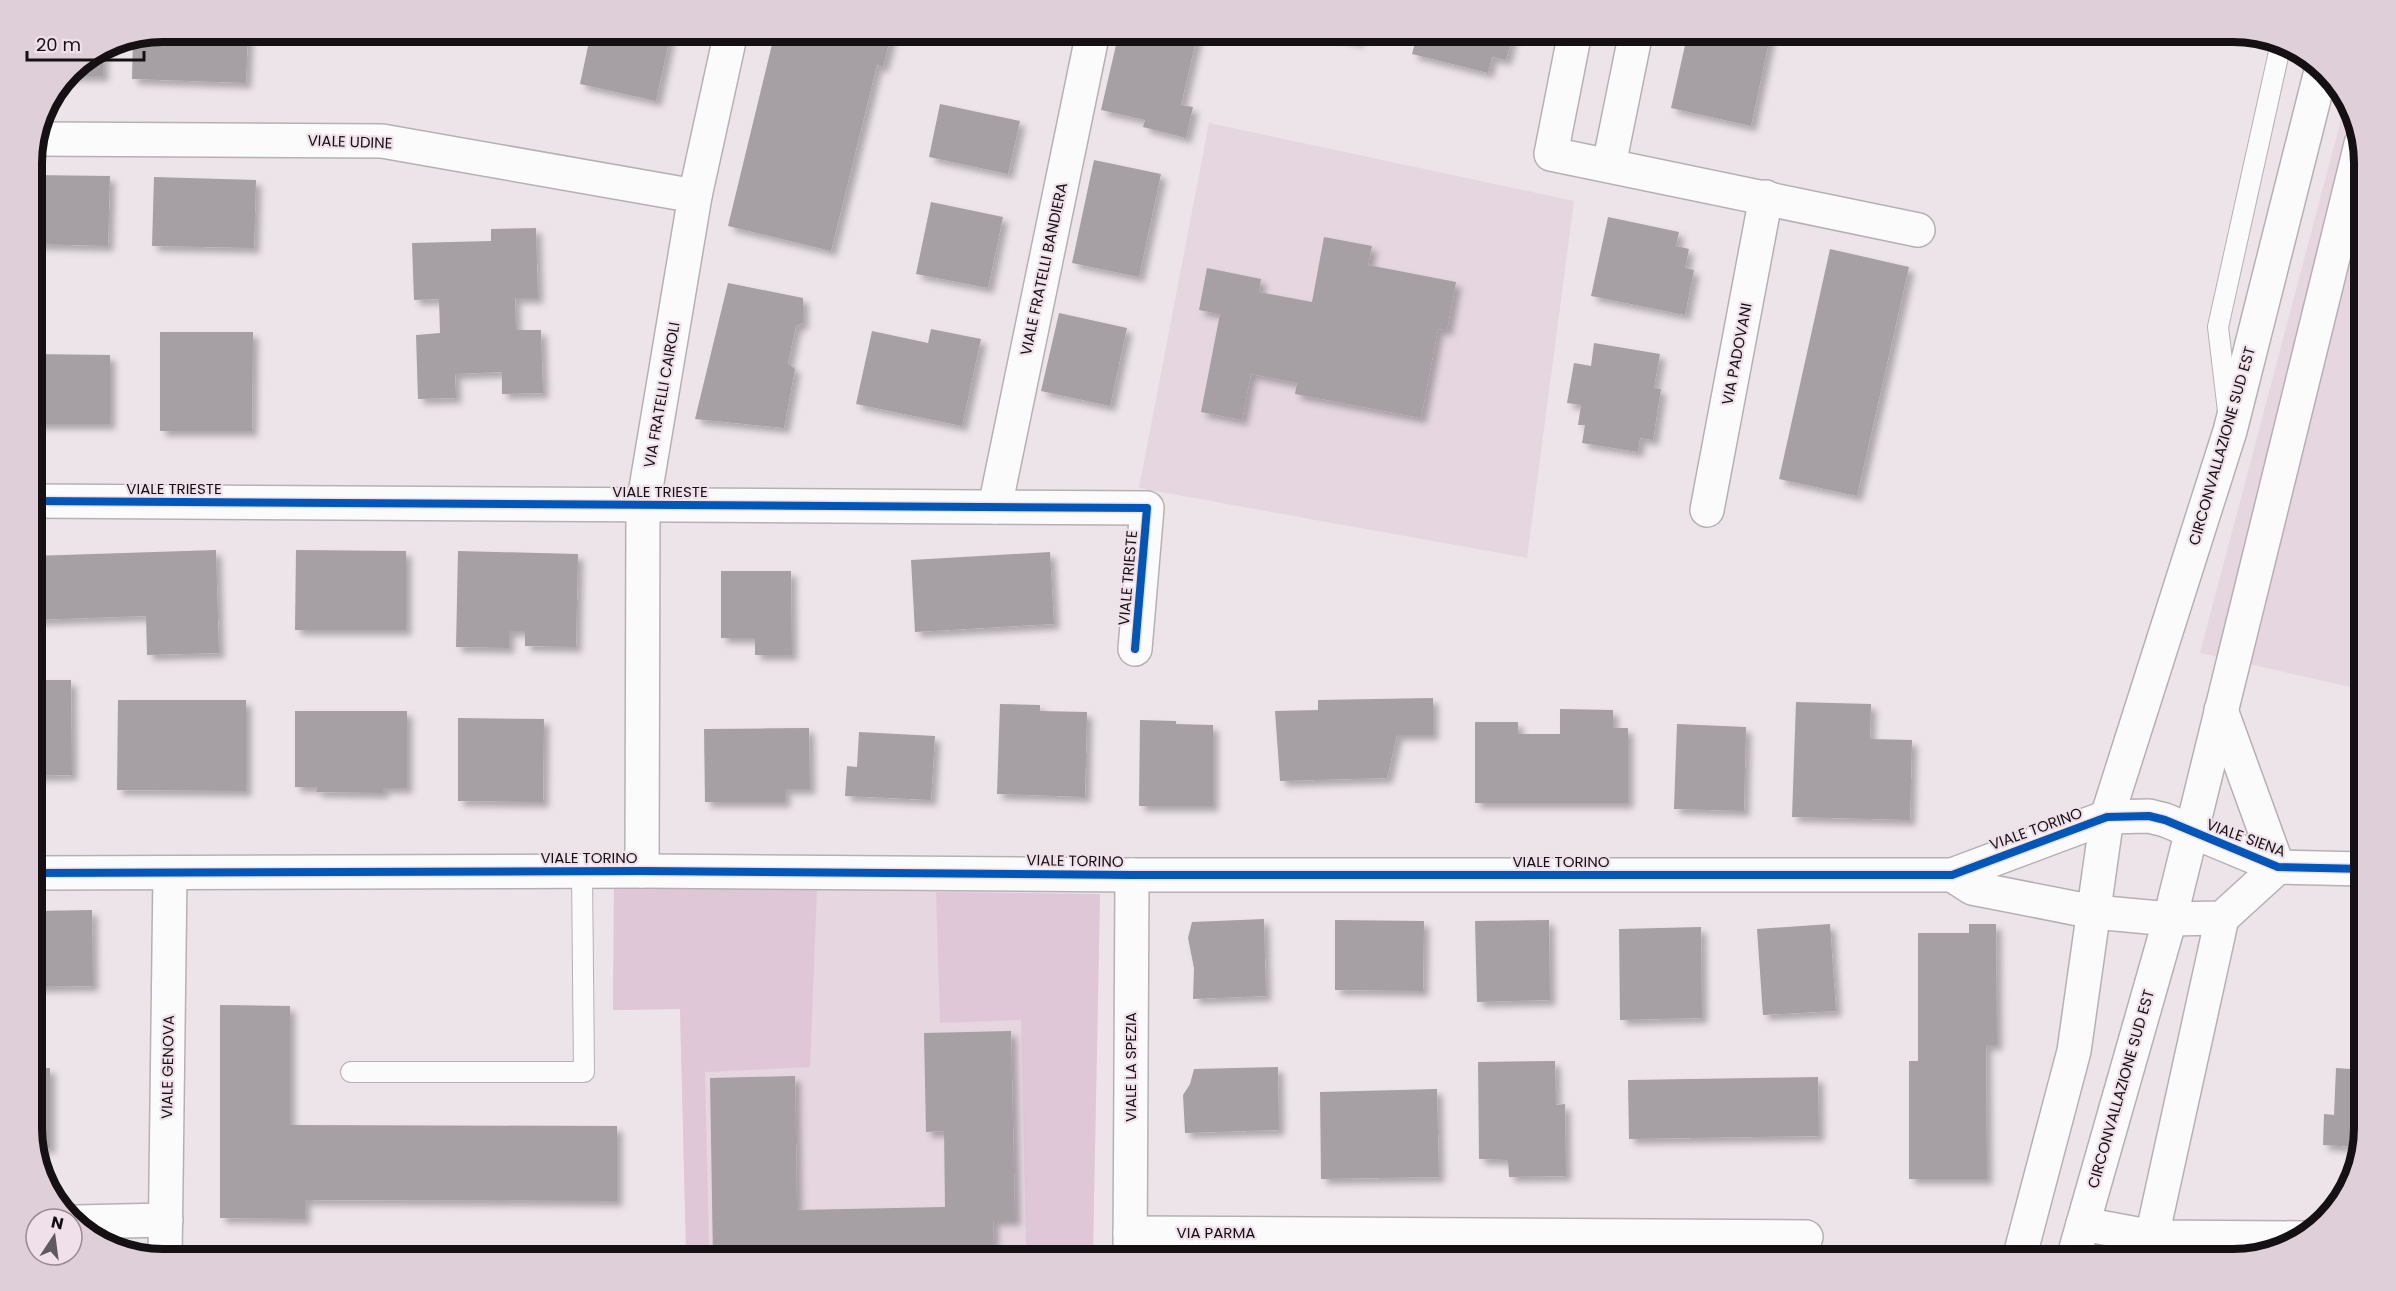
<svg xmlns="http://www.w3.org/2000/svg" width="2396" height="1291" viewBox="0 0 2396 1291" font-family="Poppins,sans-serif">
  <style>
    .built { fill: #e5d6e0 }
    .green { fill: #e0c7d7 }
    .building { fill: #a6a0a4; filter: url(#shadow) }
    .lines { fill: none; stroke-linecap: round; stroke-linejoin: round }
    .lane-casing { stroke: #b6b0b4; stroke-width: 22 }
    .street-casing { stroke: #b6b0b4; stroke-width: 36 }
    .secondary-casing { stroke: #b6b0b4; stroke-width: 36 }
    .lane { stroke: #fcfbfc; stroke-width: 20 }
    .street { stroke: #fcfbfc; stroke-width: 33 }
    .secondary { stroke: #fcfbfc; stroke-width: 33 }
    .cycleway-casing { stroke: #f0e0ea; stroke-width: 11 }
    .cycleway { stroke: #0057b8; stroke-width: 8 }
    .labels { text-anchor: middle; stroke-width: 4.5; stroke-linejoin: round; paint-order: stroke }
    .street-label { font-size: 15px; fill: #151013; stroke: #f0e0ea }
    .rim { fill: none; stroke: #151013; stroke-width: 8 }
  </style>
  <defs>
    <filter id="shadow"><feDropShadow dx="5.5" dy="5.5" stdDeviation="3" flood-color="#0004"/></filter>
  </defs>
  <rect width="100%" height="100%" fill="#ece4e9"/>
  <!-- built -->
  <g class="built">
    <polygon points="2346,101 2364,154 2364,690 2200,653"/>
    <polygon points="1209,123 1574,201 1527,558 1139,488"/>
    <polygon points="614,886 1100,894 1093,1259 630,1259 631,1249 686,1249 680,1009 613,1010"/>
  </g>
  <!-- green -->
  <g class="green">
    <polygon points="614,886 817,889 810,1067 705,1072 709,1249 686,1249 680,1009 613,1010"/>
    <polygon points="936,892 1100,894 1093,1247 1026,1245 1021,1020 940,1023"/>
  </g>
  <!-- building -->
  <g class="building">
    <polygon points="163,32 248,32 246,83 132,79 133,37"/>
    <polygon points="591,32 671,32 656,101 580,84"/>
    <polygon points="775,32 892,32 883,67 877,65 831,251 728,226"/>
    <polygon points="1119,32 1198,32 1181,105 1193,107 1186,138 1143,127 1145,120 1101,110"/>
    <polygon points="1322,32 1360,32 1358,42"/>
    <polygon points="1418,32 1504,32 1513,33 1506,60 1492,57 1488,73 1412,54"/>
    <polygon points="1688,32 1771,32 1751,126 1671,108"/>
    <polygon points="103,48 103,76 66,76 70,70"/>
    <polygon points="940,104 1020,121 1008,174 929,157"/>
    <polygon points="1094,160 1161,174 1139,277 1072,263"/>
    <polygon points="32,175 110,176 108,246 32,244"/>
    <polygon points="154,177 256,180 254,248 152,246"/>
    <polygon points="931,202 1003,217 988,288 916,274"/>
    <polygon points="1608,217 1679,232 1676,246 1689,249 1685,268 1694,270 1685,315 1591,296"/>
    <polygon points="536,228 538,298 515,298 516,330 541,330 543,393 502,394 502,372 455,374 456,398 418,399 416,335 440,333 439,299 414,300 412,243 491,241 491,229"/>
    <polygon points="1324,237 1372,246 1368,265 1456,282 1447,330 1438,329 1421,418 1295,394 1297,383 1251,374 1242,420 1201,412 1220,314 1199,310 1207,268 1261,279 1259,292 1312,302"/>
    <polygon points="1830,249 1909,267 1857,496 1779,479"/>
    <polygon points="728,283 803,298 803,323 796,326 788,363 795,369 784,428 695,419"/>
    <polygon points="1059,313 1127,328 1110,406 1041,391"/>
    <polygon points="931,329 981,339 962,426 856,404 872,331 928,343"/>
    <polygon points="160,332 253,332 252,431 160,431"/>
    <polygon points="1594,343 1660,354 1654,388 1661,389 1653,440 1640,438 1638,452 1582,443 1585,425 1578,425 1581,405 1567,403 1574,363 1591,366"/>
    <polygon points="32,354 110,355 110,424 32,424"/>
    <polygon points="216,550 219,653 147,655 146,616 32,620 32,556"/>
    <polygon points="296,550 406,551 406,630 295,630"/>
    <polygon points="458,551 578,554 576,647 525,646 525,631 509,631 509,648 456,647"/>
    <polygon points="1050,552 1054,624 915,632 911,560"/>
    <polygon points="721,571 791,571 792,655 755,655 755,638 721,638"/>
    <polygon points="32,680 71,680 72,775 32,776"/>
    <polygon points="1433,698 1433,735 1397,735 1387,778 1280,781 1275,711 1318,710 1318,700"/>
    <polygon points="118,700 246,700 246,791 117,790"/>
    <polygon points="1796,702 1871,704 1870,739 1912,740 1910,820 1792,817"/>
    <polygon points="1000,704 1040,705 1040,711 1087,712 1085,797 997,794"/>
    <polygon points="1560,709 1613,710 1613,728 1628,728 1628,803 1475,803 1475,722 1518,722 1518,734 1560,734"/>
    <polygon points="295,711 407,711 407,788 383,788 383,793 316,792 317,787 295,787"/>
    <polygon points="458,718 544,719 543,802 458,801"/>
    <polygon points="1140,720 1176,721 1176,724 1213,725 1213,806 1139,806"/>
    <polygon points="1677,724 1746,727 1744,811 1674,809"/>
    <polygon points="809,728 810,789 785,789 785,802 705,802 704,729"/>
    <polygon points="859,732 935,736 931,800 845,796 847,766 857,767"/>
    <polygon points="92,910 93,986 32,987 32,911"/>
    <polygon points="1264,919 1266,996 1193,999 1194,968 1188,938 1192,922"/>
    <polygon points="1335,920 1424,921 1423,991 1335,990"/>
    <polygon points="1549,920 1550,1000 1477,1002 1475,921"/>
    <polygon points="2358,922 2364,922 2364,987 2356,987"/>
    <polygon points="1830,924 1836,1011 1763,1015 1757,929"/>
    <polygon points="1969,924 1996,924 1997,1045 1986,1045 1987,1179 1909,1179 1909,1061 1918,1061 1918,933 1969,933"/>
    <polygon points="1701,927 1702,1018 1620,1020 1619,929"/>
    <polygon points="220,1005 290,1006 290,1125 617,1126 617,1201 305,1200 305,1219 220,1218"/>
    <polygon points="1011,1031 1015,1220 993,1220 994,1259 713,1259 710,1078 795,1076 797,1210 945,1207 944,1131 926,1132 924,1033"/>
    <polygon points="1555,1061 1556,1105 1565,1104 1566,1176 1509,1177 1508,1160 1479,1159 1478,1062"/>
    <polygon points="1278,1067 1279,1130 1185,1133 1183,1095 1190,1084 1194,1069"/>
    <polygon points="32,1068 50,1068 50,1148 36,1148 32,1137"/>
    <polygon points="2336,1068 2364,1070 2364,1128 2360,1147 2323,1145 2324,1114 2334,1115"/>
    <polygon points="1818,1077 1819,1136 1629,1139 1628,1080"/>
    <polygon points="1437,1089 1439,1177 1321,1179 1320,1092"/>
    <polygon points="1868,1248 1948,1250 1947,1259 1868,1259"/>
  </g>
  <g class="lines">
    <defs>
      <g id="lane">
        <polyline points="2228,411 2218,327 2281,43"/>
        <polyline points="351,1072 584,1072 582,871"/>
      </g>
      <g id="street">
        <polyline points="1575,32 1551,154 1918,230"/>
        <polyline points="35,139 382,141 695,196"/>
        <polyline points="1609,165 1636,32"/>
        <polyline points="32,501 1147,508 1135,649"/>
        <polyline points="995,507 1093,32"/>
        <polyline points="1707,510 1766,197"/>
        <polyline points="2221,710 2278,867"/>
        <polyline points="642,871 643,506 695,196 731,32"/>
        <polyline points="32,873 642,871 1132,875 1952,875 2107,817 2149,816 2165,820 2278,867 2364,869"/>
        <polyline points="1952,875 1972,888 2094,912 2170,919 2222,918 2278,867"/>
        <polyline points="77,1222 166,1220"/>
        <polyline points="2083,1224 2153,1237 2305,1238"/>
        <polyline points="1130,1233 1806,1237"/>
        <polyline points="165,1259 170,874"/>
        <polyline points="1130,1259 1132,875"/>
        <polyline points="2147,1259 2222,918"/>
      </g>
      <g id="secondary">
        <polyline points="2019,1259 2074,1051 2107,817 2230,431 2321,71"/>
        <polyline points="2073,1259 2170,919 2361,144"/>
      </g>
    </defs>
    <!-- lane casing -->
    <use href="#lane" class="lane-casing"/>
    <!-- street casing -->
    <use href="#street" class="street-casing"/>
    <!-- secondary casing -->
    <use href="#secondary" class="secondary-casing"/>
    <!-- lane -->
    <use href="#lane" class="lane"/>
    <!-- street -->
    <use href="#street" class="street"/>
    <!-- secondary -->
    <use href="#secondary" class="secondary"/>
    <defs>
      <g id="cycleway">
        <polyline points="32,501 1147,508 1135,649"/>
        <polyline points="32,873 642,871 1132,875 1952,875 2107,817 2149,816 2165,820 2278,867 2364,869"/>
      </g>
    </defs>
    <!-- cycleway casing -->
    <use href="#cycleway" class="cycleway-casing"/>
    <!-- cycleway -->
    <use href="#cycleway" class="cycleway"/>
  </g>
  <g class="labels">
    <!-- street labels -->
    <g class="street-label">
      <text transform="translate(350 142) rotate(2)" y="5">VIALE UDINE</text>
      <text transform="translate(1044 269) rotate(-78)" y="5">VIALE FRATELLI BANDIERA</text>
      <text transform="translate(1737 354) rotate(-79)" y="5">VIA PADOVANI</text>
      <text transform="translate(662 395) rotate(-80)" y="5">VIA FRATELLI CAIROLI</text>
      <text transform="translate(2222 446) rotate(-74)" y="5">CIRCONVALLAZIONE SUD EST</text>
      <text x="174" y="494">VIALE TRIESTE</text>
      <text x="660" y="497">VIALE TRIESTE</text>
      <text transform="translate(1128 578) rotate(-85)" y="5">VIALE TRIESTE</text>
      <text transform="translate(2036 829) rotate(-20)" y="5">VIALE TORINO</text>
      <text transform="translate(2246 838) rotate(20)" y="5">VIALE SIENA</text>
      <text x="589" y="863">VIALE TORINO</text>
      <text transform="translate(1075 861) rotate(1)" y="5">VIALE TORINO</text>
      <text x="1561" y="867">VIALE TORINO</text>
      <text transform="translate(168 1067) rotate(-89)" y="5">VIALE GENOVA</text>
      <text transform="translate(1131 1067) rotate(-90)" y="5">VIALE LA SPEZIA</text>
      <text transform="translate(2121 1089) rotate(-74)" y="5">CIRCONVALLAZIONE SUD EST</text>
      <text x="1216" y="1238">VIA PARMA</text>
    </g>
  </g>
  <!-- crop -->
  <path d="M0 0H2396V1291H0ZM163 42H2233A121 121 0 0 1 2354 163V1128A121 121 0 0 1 2233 1249H163A121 121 0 0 1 42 1128V163A121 121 0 0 1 163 42Z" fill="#decfd9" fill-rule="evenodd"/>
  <path class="rim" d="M163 42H2233A121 121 0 0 1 2354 163V1128A121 121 0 0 1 2233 1249H163A121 121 0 0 1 42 1128V163A121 121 0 0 1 163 42Z"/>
  <!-- north arrow -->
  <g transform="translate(54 1237) rotate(13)"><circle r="28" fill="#f0e0ea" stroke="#988d94" stroke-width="1.5"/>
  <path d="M0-4.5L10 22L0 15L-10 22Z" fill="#605a5e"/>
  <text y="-9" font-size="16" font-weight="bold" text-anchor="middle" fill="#151013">N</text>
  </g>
  <!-- scale -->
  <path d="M27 51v9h117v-9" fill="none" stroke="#151013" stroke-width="3"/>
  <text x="36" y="51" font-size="18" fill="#151013" stroke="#f0e0ea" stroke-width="4.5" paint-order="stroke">20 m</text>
</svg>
